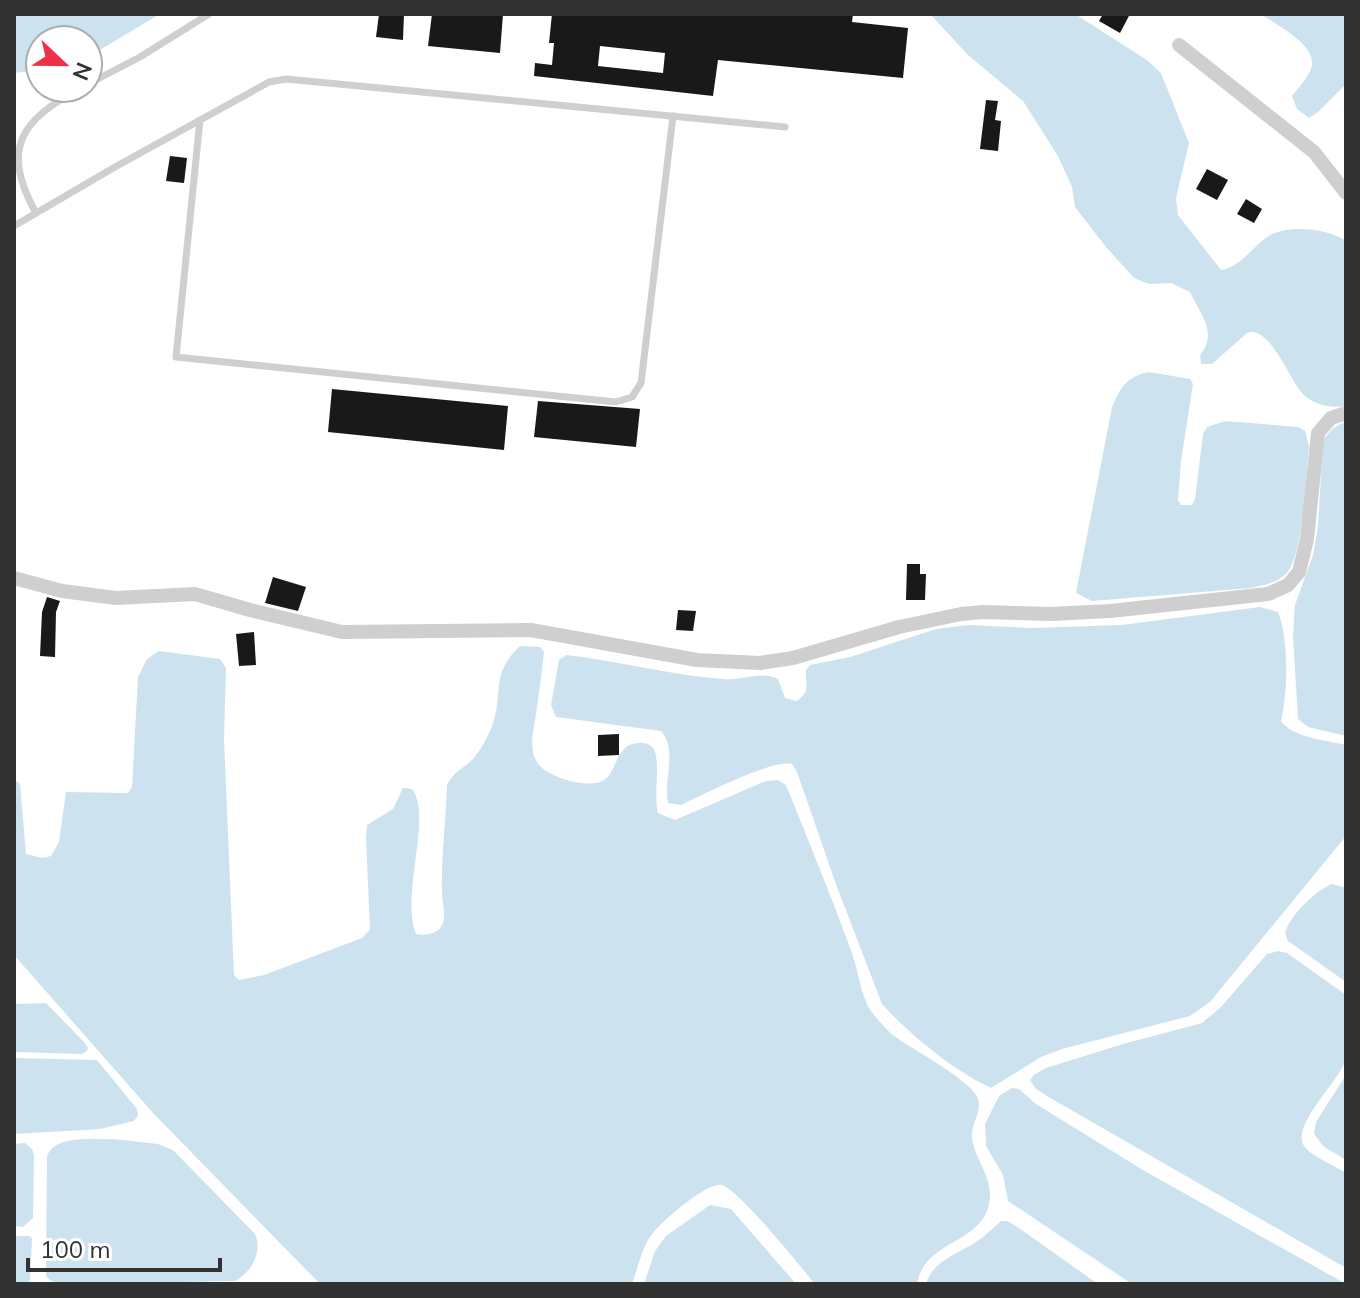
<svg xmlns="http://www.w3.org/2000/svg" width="1360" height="1298" viewBox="0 0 1360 1298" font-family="Mulish,sans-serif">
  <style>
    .water { fill: #cce3ef }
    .building { fill: #191919; fill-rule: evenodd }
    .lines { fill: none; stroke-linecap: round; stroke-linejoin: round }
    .lane { stroke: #cfcfcf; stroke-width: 7 }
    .street { stroke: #cfcfcf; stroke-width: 14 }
  </style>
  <rect width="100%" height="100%" fill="#fff"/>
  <!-- water -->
  <g class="water">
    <polygon points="14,14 160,14 88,57 88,40 40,40 40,70 14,73"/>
    <path d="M930 14H1075L1147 60 1161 73 1189 143 1176 198 1178 215 1221 270C1240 267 1252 248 1267 237 1287 224 1327 228 1346 241V406C1331 408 1316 406 1304 395 1290 382 1270 324 1247 333L1212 364H1201L1200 355C1218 333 1201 315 1190 292L1171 283 1149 284 1134 278 1106 247 1075 207 1072 187 1058 156 1023 101 968 55Z"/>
    <path d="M1261 14H1346V84L1318 112 1309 118 1297 109 1292 96C1298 88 1307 79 1311 69 1319 45 1277 26 1261 14Z"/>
    <path d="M1149 372 1190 379 1193 384 1181 461 1178 500 1181 505H1192L1195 499 1203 434 1207 427 1225 421 1298 427 1305 431 1309 446C1306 474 1304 555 1286 574 1277 583 1263 585 1251 588L1092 601 1076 593 1112 407C1121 387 1126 377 1149 372Z"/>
    <polygon points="1346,421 1346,736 1308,727 1298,719 1293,636 1295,605 1313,555 1318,526 1323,440 1332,429"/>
    <path d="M1260 607 1278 612C1289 640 1288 692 1281 721 1293 738 1326 740 1346 745V836L1210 1002 1190 1016 1062 1049 1041 1057 991 1088C954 1071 909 1034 882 1004L837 887 797 772 792 764C772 759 703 795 681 805L668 803C663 780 678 750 661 731L556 717 551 705 559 660 566 655C619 661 670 675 723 679 740 681 763 670 778 679L785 698 797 701C811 691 805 684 806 670L810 665 850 657 936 629 969 625 1031 628 1122 625Z"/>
    <path d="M520 646 540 647 544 652C542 673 539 693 536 714 534 728 528 748 537 762 545 777 590 790 604 780 615 772 615 758 624 749 630 742 646 740 652 747 662 757 653 797 658 813L675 820 766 781 778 780 786 785C809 842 832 898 853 956 858 972 861 993 869 1008 875 1017 885 1028 893 1035 910 1049 977 1082 979 1102 980 1114 971 1126 972 1137 974 1158 990 1173 990 1195 989 1245 925 1237 917 1284H815C801 1267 739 1190 722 1185 708 1181 662 1221 653 1233 642 1246 638 1268 632 1284H320L153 1113 14 955V779L20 784 26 854 42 858 51 856 59 842 66 792 128 793 132 787 138 677 147 659 159 651 220 659 226 668 224 739 234 975 239 980 264 975 362 938 370 930 366 838 367 825 393 809 403 788 412 789C433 816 400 895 416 934 426 936 439 934 443 923 446 914 442 902 442 892 441 857 446 820 447 785 456 769 462 770 473 759 480 751 488 737 492 726 504 696 489 675 520 646Z"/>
    <path d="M1332 884 1346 888V982L1288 941 1285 933C1290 915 1315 891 1332 884Z"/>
    <path d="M1278 951 1287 953 1346 995C1346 1015 1350 1039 1346 1058 1342 1079 1290 1125 1304 1146 1312 1157 1334 1165 1346 1173V1268L1052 1099 1036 1089 1030 1080 1034 1075 1046 1068 1123 1044 1202 1023 1221 1007 1267 954Z"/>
    <polygon points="46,1003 84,1042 88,1048 87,1051 82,1054 14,1052 14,1004"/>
    <polygon points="14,1058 97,1060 137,1109 138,1115 134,1121 100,1129 14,1134"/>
    <polygon points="1346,1075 1346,1160 1323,1146 1314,1134 1316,1122"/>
    <polygon points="1012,1088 1019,1089 1036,1104 1143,1170 1346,1284 1132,1284 1008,1201 1003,1175 986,1146 985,1124 999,1096"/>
    <path d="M113 1139 158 1144 173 1150 255 1234C263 1251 251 1273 235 1281L67 1284 51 1281 46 1276 47 1156C56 1134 92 1140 113 1139Z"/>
    <polygon points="25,1143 32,1149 34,1155 33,1218 23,1227 14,1226 14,1144"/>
    <polygon points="710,1205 731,1209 796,1284 644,1284 655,1251 666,1236"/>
    <path d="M1001 1221H1008L1016 1226 1098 1284H926C932 1261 958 1254 976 1242 985 1236 993 1228 1001 1221Z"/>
    <polygon points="14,1236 29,1236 32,1238 30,1280 27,1284 14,1284"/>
  </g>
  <!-- building -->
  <g class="building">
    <polygon points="379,14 404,14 403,40 376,37"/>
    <polygon points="432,14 503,14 500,53 428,46"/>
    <path d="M552 14H853L852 22 908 28 903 78 718 60 713 96 534 76 535 63 552 65 554 43H549ZM600 46 665 53 663 73 598 66Z"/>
    <polygon points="1103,14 1130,14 1120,33 1099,21"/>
    <polygon points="986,100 998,101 995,120 1001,121 998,151 980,149"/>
    <polygon points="170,156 187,158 184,183 166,181"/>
    <polygon points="1207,169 1228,180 1217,200 1196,189"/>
    <polygon points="1246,199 1262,209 1254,223 1237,214"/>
    <polygon points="332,389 508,406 504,450 328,432"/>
    <polygon points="538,401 640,409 636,447 534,437"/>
    <polygon points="907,564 920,564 920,574 926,574 925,600 906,600"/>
    <polygon points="273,577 306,587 298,611 265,603"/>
    <polygon points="47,597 60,601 56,612 55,657 40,656 42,612"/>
    <polygon points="678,610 696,611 693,631 676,630"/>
    <polygon points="254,632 256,665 239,666 236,634"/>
    <polygon points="619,734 619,755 598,756 598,735"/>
  </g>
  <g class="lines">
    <!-- lane -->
    <g class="lane">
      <polyline points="88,84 140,57 209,14"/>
      <polyline points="200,120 176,357 616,402 632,397 641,383 673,116"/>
      <path d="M36 213C0 148 21 120 81 88"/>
      <polyline points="14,226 115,167 269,82 286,79 785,127"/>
    </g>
    <!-- street -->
    <g class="street">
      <polyline points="1179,45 1314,152 1346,193"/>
      <polyline points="14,578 62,591 116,598 195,594 250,610 342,632 531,630 697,660 760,663 793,658 899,627 961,614 982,612 1051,614 1110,611 1268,594 1288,585 1299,572 1307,539 1318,433 1331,418 1346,413"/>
    </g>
  </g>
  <!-- border -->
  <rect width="1360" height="1298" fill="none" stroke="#323232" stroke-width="32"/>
  <!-- north arrow -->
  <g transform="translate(64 64) rotate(112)"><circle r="38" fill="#ffffff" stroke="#adadad" stroke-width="2"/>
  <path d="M0-6L14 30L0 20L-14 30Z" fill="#ec3148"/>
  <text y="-12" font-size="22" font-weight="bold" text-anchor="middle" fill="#323232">N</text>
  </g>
  <!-- scale -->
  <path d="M28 1258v12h192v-12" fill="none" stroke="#323232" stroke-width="4"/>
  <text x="40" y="1258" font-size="24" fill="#323232" stroke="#ffffff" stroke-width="6" paint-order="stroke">100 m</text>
</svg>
